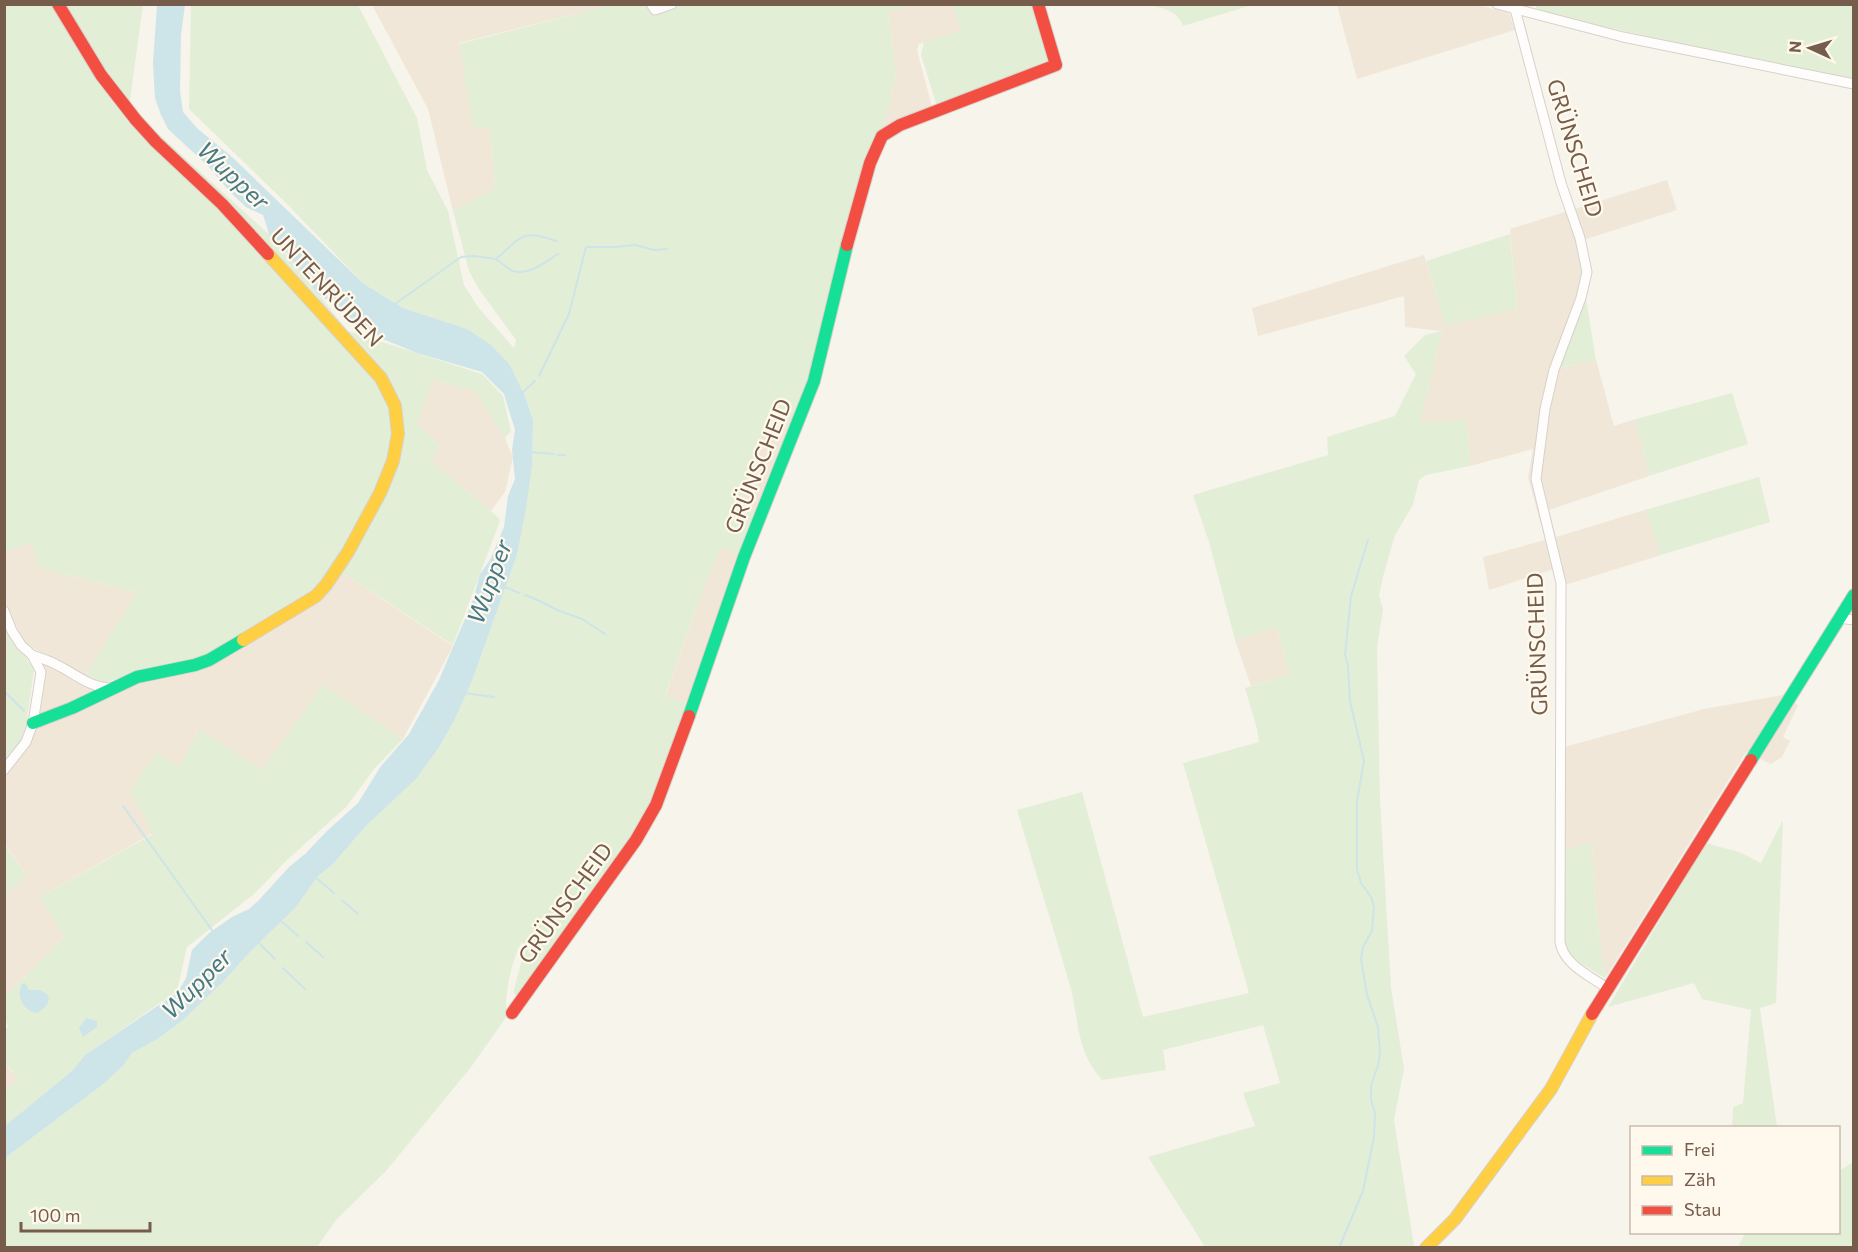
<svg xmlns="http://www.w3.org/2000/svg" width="1858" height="1252" viewBox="0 0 1858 1252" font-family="Commissioner,sans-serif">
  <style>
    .residential { fill: #f0e7d9 }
    .green { fill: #e3eed7 }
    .water { fill: #cde4e8 }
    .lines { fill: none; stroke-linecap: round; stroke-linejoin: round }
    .stream { stroke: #cde4e8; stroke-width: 2 }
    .street-casing { stroke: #d6d1ca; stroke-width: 11 }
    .fast-casing { stroke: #d7d1ca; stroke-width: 14 }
    .slow-casing { stroke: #d7d1ca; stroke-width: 14 }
    .jam-casing { stroke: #d7d1ca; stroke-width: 14 }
    .street { stroke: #fefdfc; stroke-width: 9 }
    .fast { stroke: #16e098; stroke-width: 12 }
    .slow { stroke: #ffcf43; stroke-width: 12 }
    .jam { stroke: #f24e42; stroke-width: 12 }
    .labels { text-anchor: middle; stroke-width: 4.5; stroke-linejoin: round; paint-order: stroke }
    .street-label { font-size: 22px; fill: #765d4b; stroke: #fff9ed }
    .water-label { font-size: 24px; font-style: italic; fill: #457a89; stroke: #fff9ed }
  </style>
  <rect width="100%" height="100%" fill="#f7f4ec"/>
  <!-- residential -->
  <g class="residential">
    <polygon points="372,5 612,5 459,43 474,128 490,127 495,188 453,211 428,109"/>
    <polygon points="913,5 952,5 961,31 919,44 917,50 932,107 882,132 896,75 888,11"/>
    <polygon points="1337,5 1478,5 1509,13 1515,30 1357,79"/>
    <polygon points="1667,180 1677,210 1577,242 1583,277 1580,293 1551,370 1596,360 1614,426 1636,419 1649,476 1549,510 1556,537 1645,510 1661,555 1565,585 1554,569 1489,590 1483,557 1545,540 1528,477 1533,449 1470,466 1466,421 1420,423 1442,331 1405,327 1404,296 1258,336 1252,308 1424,255 1445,325 1517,309 1510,229"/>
    <polygon points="432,380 475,391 505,438 513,457 505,492 491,511 430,460 440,447 417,424"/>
    <polygon points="808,384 757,519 741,501 766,424"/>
    <polygon points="33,542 39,568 137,592 84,678 112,694 136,681 197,668 342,572 453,646 403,739 323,685 262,770 198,730 153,833 40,897 64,936 5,997 5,895 26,875 5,844 5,775 27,750 35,726 44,669 43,653 24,643 16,625 5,628 5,552"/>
    <polygon points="721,546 740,554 690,704 665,697 700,597"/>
    <polygon points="1277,627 1290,675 1251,686 1235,640"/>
    <polygon points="1783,695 1798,705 1783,737 1790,741 1782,757 1771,764 1746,752 1605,978 1595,902 1592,843 1565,850 1564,747 1704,709"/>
    <polygon points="4,1064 19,1077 5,1090 4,1090"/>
  </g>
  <!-- green -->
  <g class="green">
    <polygon points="1036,4 1051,61 937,106 921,55 924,42 961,31 952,5"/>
    <polygon points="4,5 143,5 129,107 274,239 348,331 482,374 503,396 511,431 505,438 475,391 432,380 417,424 440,447 430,460 499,518 500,521 453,645 342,572 267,622 195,660 129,674 105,683 86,675 137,592 39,568 32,543 5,552"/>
    <path d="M191 5H358L417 118 427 170 448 211 464 285 478 307 514 348 516 340 478 288 469 271 453 211 495 188 490 128H474L459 44 611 5H913L888 12 896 75 882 132 869 150 808 384 786 428 766 425 741 501 757 519 740 554 721 547 700 597 665 696 690 704 654 804 545 964 519 996 513 993 526 944 521 943C512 961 503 997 507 1016L471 1067 386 1171 336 1220 317 1247 5 1248V1158L102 1085 123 1066 132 1053 156 1040 182 1021 221 984 250 952 296 907 317 877 333 864 365 827 416 779 438 749 454 721 472 681 517 555 532 466 533 420 525 396 510 365 467 329 403 308 364 284 285 202 189 109Z"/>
    <path d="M1146 5 1252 4V5L1183 26C1178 10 1160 7 1146 5Z"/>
    <polygon points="1536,5 1853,5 1853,80 1755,61 1537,11"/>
    <polygon points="1510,234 1517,309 1445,325 1426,261"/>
    <polygon points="1586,299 1596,360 1559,368"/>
    <path d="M1442 331 1420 423 1466 420 1470 466 1426 475 1419 480 1413 505 1395 535 1384 573 1379 595 1383 609 1377 648 1380 800 1391 987 1404 1069 1394 1120 1414 1246 1412 1248 1205 1247 1148 1157 1255 1126 1243 1093 1280 1083 1263 1025 1163 1050 1166 1070 1102 1080C1074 1047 1080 1020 1069 982 1052 924 1034 867 1017 810L1082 792 1143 1017 1249 993 1183 763 1259 742 1257 729 1245 688 1290 675 1277 627 1235 640 1209 542 1193 495 1328 455 1327 437 1395 416 1416 374 1404 356 1425 335Z"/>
    <polygon points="1732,393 1748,444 1649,476 1636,419"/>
    <polygon points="1759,477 1770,522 1661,555 1645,510"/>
    <polygon points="4,628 7,628 34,670 26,726 18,747 5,762"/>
    <polygon points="323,685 403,739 374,769 347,806 287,860 254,894 187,947 177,991 85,1055 73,1070 5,1126 5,1090 19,1077 5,1064 5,1030 8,1027 5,1018 5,997 64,936 40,897 153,834 130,790 156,753 180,767 199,729 262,770"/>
    <polygon points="1783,820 1776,1003 1760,1008 1777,1127 1732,1127 1733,1107 1743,1103 1751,1010 1702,999 1694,983 1608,1007 1706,843 1739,852 1761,863"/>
    <polygon points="1592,842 1595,902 1605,978 1570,957 1565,943 1565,850"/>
    <polygon points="4,844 26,875 5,895 4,895"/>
    <polygon points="1853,1162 1853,1247 1738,1247 1745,1233 1838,1232 1839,1171"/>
  </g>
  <!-- water -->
  <g class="water">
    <polygon points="157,5 185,5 181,35 180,91 183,112 198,129 232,157 364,284 403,308 467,329 491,345 510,365 525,396 533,420 532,466 526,508 517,555 472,681 454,721 438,749 416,779 365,827 333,864 317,877 296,907 250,952 221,984 182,1021 156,1040 132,1053 123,1066 102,1085 5,1158 5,1126 73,1070 85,1055 178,992 186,978 192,950 209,933 232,917 249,909 259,900 289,867 305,854 327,831 358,803 381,766 409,734 439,680 473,600 480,574 490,560 504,527 508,496 515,479 512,450 515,430 504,394 482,372 417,353 385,340 363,326 351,323 339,307 318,294 281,246 270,237 263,215 246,207 231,193 209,167 168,129 161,115 155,98 153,63"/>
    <path d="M25 983 29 990H40L48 995C51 1004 44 1008 37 1013 23 1011 16 996 22 984Z"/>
    <polygon points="86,1018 97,1021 97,1027 83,1037 79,1028"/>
  </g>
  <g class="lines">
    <!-- stream -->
    <g class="stream">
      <path d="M497 260C502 263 508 269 513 271 529 276 545 262 558 254"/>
      <path d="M395 304 461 257 474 256 496 259C521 238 521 228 556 241"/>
      <polyline points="539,376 569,314 586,247 615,247 635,245 654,250 667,249"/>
      <polyline points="522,393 535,381"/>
      <polyline points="530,452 554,454"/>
      <polyline points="558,455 565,455"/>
      <polyline points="505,587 519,593"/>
      <polyline points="525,595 540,601 557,610 582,619 605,634"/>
      <polyline points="4,691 24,711"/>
      <polyline points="464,693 494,697"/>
      <polyline points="123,806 214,933"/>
      <polyline points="315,877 334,893"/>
      <polyline points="342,900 358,914"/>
      <polyline points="280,920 298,936"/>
      <polyline points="258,942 275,959"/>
      <polyline points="306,942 323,957"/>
      <polyline points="283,968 305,989"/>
      <polyline points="1339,1248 1363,1191 1374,1137 1375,1113 1371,1100 1371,1085 1378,1066 1380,1052 1378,1027 1367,995 1361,959 1363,947 1372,931 1374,907 1371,897 1361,883 1357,869 1357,801 1364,761 1350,701 1348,665 1345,655 1351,596 1368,540"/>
    </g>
    <defs>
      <g id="street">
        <polyline points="651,4 655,10 672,4"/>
        <polyline points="1497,4 1623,37 1854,84"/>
        <path d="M1515 9 1561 183 1580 238 1587 272 1581 298 1554 370 1545 409 1536 479 1561 583 1560 942C1563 964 1590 976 1607 988"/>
        <polyline points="4,611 12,631 21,645 32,655 41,672 33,723 26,742 4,770"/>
        <polyline points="1839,618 1854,620"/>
        <path d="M32 655C40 658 48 660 55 664 75 673 89 688 112 688"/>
      </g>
      <g id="fast">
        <polyline points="689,716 744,557 814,381 847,245"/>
        <polyline points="33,723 72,708 137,677 195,665 209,660 243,640"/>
        <polyline points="1751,760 1854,595"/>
      </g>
      <g id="slow">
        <polyline points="243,640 316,596 326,585 348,552 380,493 393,461 398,434 395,406 381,378 268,254"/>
        <polyline points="1426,1248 1455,1219 1551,1089 1592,1014"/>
      </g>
      <g id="jam">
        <polyline points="58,4 101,75 136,120 156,142 222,204 268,254"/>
        <polyline points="847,245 870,163 882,136 900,125 1056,65 1038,4"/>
        <polyline points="512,1013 636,840 656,805 689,716"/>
        <polyline points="1592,1014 1751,760"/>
      </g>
    </defs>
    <!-- street casing -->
    <use href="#street" class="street-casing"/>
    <!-- fast casing -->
    <use href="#fast" class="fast-casing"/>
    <!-- slow casing -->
    <use href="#slow" class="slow-casing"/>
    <!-- jam casing -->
    <use href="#jam" class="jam-casing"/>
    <!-- street -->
    <use href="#street" class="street"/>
    <!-- fast -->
    <use href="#fast" class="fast"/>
    <!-- slow -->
    <use href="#slow" class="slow"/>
    <!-- jam -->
    <use href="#jam" class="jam"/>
  </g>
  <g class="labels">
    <!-- street labels -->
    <g class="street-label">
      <text transform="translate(1575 148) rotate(73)" y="8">GRÜNSCHEID</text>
      <text transform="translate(327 287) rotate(47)" y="8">UNTENRÜDEN</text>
      <text transform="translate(758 466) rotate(-68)" y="8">GRÜNSCHEID</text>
      <text transform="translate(1537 644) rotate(-92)" y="8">GRÜNSCHEID</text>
      <text transform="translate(565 903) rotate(-54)" y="8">GRÜNSCHEID</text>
    </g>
    <!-- water labels -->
    <g class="water-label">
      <text transform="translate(233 176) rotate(43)" y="8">Wupper</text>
      <text transform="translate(490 582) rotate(-70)" y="8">Wupper</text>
      <text transform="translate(197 984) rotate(-45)" y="8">Wupper</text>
    </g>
  </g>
  <!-- border -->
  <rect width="1858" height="1252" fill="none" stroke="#765d4b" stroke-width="12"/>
  <!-- legend -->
  <rect x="1630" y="1126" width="210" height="108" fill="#fff9ed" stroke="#c8bbac" stroke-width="1.5"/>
  <rect x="1642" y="1146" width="30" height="9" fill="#16e098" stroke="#c8bbac" stroke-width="1.5"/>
  <text x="1684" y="1156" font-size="18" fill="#765d4b">Frei</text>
  <rect x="1642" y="1176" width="30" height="9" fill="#ffcf43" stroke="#c8bbac" stroke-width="1.5"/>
  <text x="1684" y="1186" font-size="18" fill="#765d4b">Zäh</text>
  <rect x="1642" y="1206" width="30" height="9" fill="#f24e42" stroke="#c8bbac" stroke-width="1.5"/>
  <text x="1684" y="1216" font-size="18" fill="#765d4b">Stau</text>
  <!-- north arrow -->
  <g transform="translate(1810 48) rotate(274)" stroke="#fff9ed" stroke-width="4.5" paint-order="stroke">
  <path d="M0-4.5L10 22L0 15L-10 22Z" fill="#765d4b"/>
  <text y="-9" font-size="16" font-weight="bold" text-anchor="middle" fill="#765d4b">N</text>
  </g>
  <!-- scale -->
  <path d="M21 1222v9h129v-9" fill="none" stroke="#765d4b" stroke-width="3"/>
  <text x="30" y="1222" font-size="18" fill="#765d4b" stroke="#fff9ed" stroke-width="4.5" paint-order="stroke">100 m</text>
</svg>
